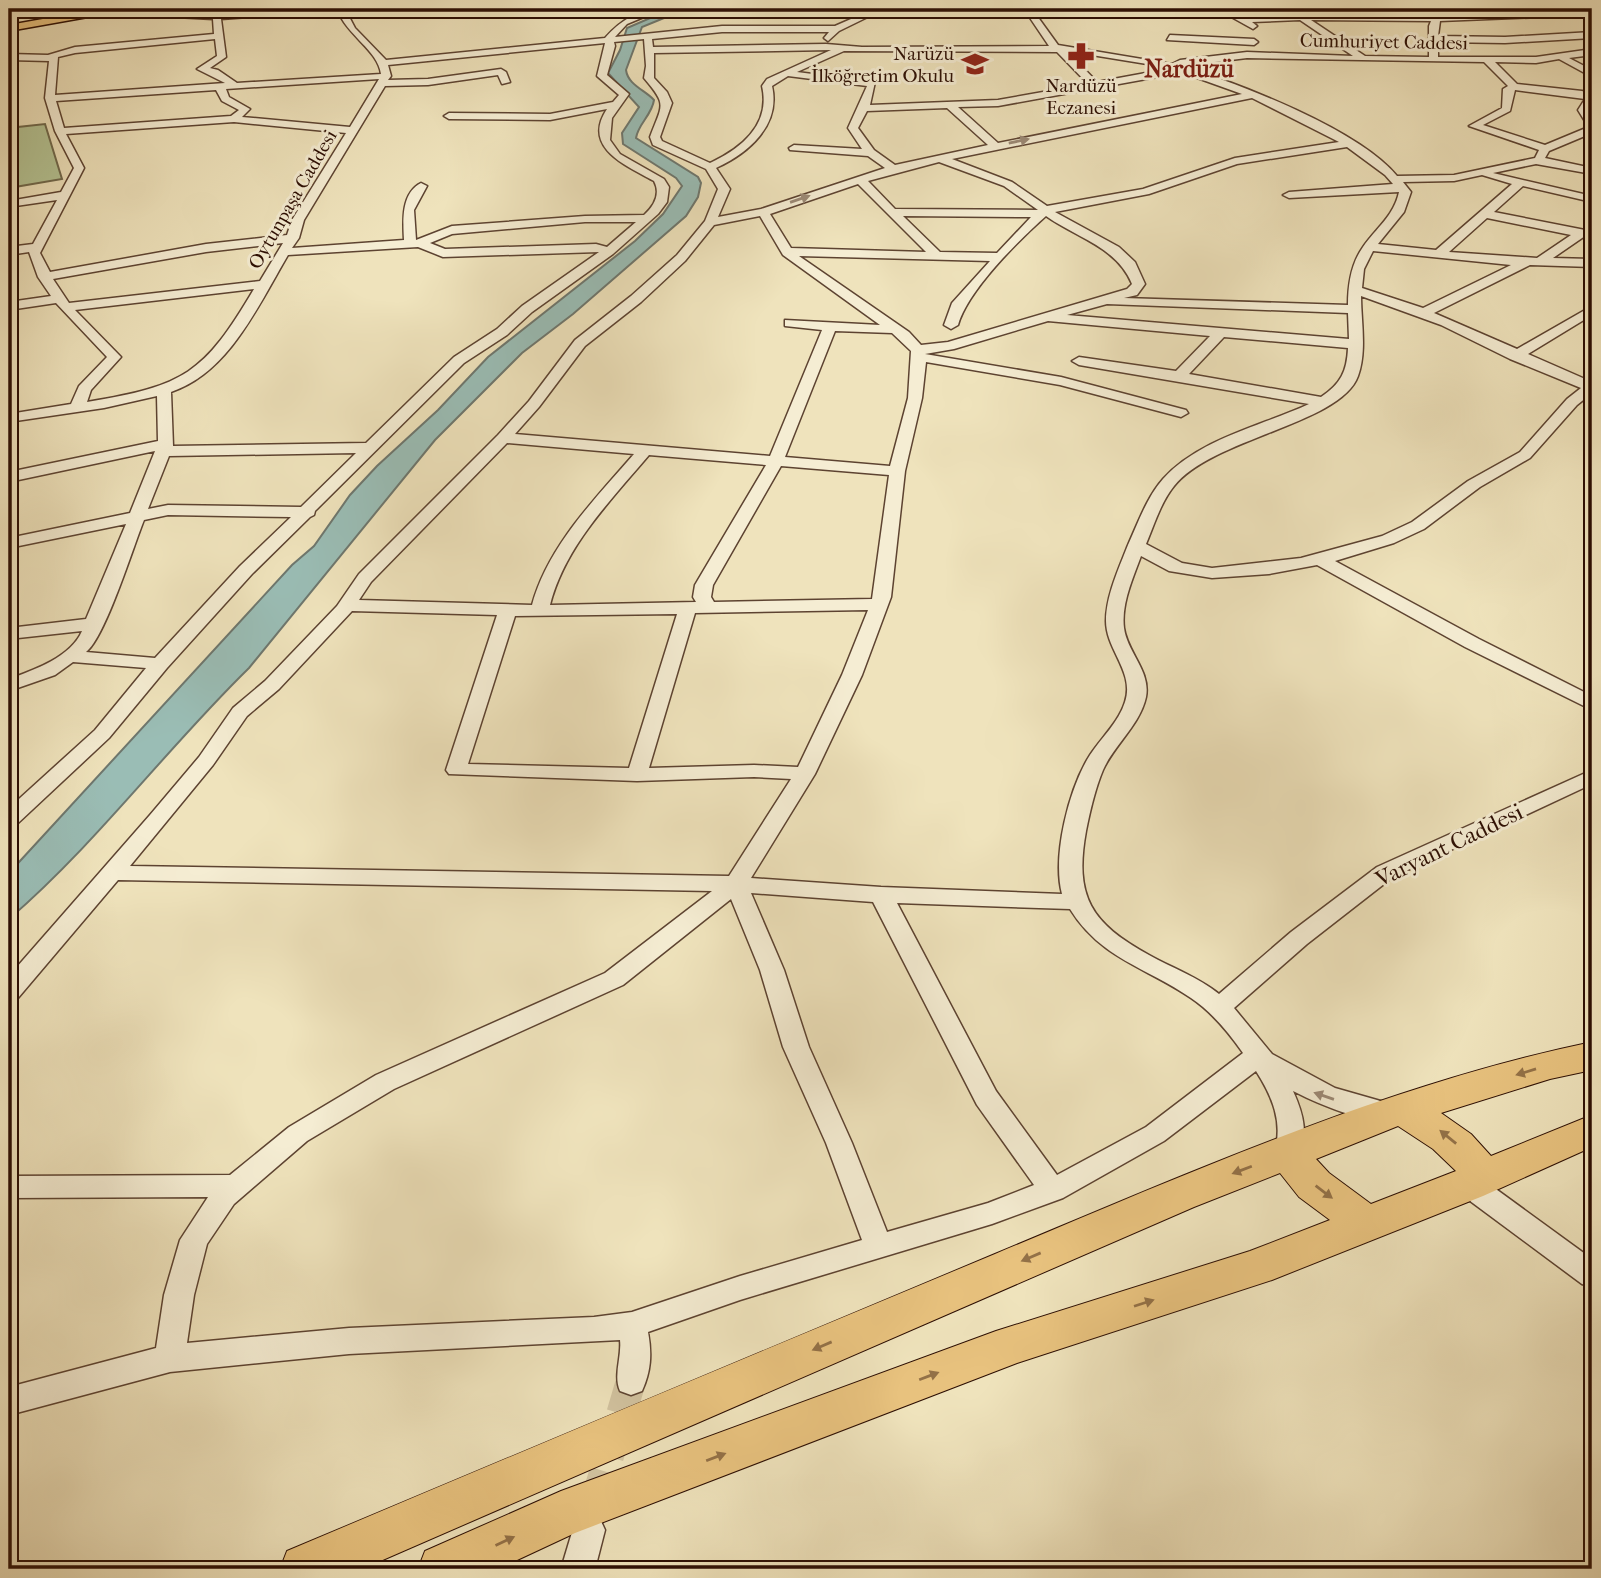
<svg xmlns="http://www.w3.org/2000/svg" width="1601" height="1578" viewBox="0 0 1601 1578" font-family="'IM FELL French Canon',serif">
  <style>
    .green { fill: #b5c494; stroke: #70694c; stroke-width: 2 }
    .water { fill: #9abdb5; stroke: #6e776e; stroke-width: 2 }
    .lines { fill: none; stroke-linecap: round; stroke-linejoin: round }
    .minor-tunnel { stroke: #d2c3a0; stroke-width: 30; stroke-dasharray: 30 15; stroke-linecap: butt }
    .minor-casing { stroke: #5d4331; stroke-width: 3 }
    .major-casing { stroke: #2c0e03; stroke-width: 3 }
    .highway-casing { stroke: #2c0e03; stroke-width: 2 }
    .minor { fill: #f5edd3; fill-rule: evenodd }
    .major { fill: #e8c27e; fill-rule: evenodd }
    .highway { fill: #e8c27e; fill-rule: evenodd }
    .oneway { fill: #9b8975 }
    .oneway2 { fill: #937147 }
    .labels { text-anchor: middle; stroke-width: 6; stroke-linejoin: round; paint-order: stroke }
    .far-street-label { font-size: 19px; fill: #2c0e03; stroke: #f5edd3 }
    .far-poi-label { font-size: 19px; fill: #2c0e03; stroke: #f5edd3; text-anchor: end }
    .street-label { font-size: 23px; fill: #2c0e03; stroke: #f5edd3 }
    .far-district-label { font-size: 24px; font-weight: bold; fill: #7a1f14; stroke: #f5edd3 }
  </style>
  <rect width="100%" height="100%" fill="#efe3bc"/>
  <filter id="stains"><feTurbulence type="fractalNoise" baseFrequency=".00286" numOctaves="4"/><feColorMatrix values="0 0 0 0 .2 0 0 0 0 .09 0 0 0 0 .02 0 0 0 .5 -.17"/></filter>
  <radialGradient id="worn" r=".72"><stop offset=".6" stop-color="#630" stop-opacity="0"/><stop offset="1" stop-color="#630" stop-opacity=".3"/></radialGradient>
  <!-- green -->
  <polygon class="green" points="45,124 62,179 9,188 9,128"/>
  <!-- water -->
  <path class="water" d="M671 9H686L642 27 626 70C628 85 645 90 654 100 652 115 638 124 636 138L698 177 701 183 698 197 686 216 573 314 522 353 435 440 249 668C166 749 97 843 9 919V873L292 565 314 546 350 495 377 466 438 410 488 357 635 241 663 214 682 186 676 178 623 144 622 133 639 107 608 73 620 50 627 28Z"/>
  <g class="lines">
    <!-- minor-tunnel -->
    <polyline class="minor-tunnel" points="596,1500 631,1381"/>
    <defs>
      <g id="minor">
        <path d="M98 9 217 15 335 9 331 11 221 19 226 57 210 68 218 70 237 83 381 74C378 50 347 36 337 9H345L355 28 386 60 605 38C620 21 639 8 663 9L627 24 615 37 722 26H835L874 9H884L839 31 828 41 824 38 829 32H722L652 39 653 47 826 44 862 47 1049 46 1024 9H1032L1058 45 1172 64 1180 60 1247 52 1353 56 1300 20 1252 22 1257 26 1253 29 1217 9H1227L1243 17 1301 15 1433 16 1592 11V15L1440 21 1438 36 1505 37 1592 32V38L1505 43 1438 42V57H1536L1592 49V55L1569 58 1592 70V77L1559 59 1536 63 1495 62 1517 84 1582 91 1592 95V103L1588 110 1592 117V133L1549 151 1545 158 1592 168V174L1536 164 1493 173 1592 196V202L1523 186 1494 212 1585 230V236L1553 258 1592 259V267L1530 265 1434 313 1517 349 1592 306V315L1528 354 1592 382V393L1577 405 1530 458 1480 487 1424 529 1394 543 1335 561 1479 639 1592 696V710L1465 647 1317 565 1269 574 1212 578 1169 571 1141 556C1133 578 1121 604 1124 628 1127 652 1151 671 1146 697 1140 725 1114 745 1103 770 1095 789 1090 811 1086 831 1074 897 1091 923 1149 955 1172 968 1198 977 1219 994L1291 932 1377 867 1592 770V784L1393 877 1307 944 1234 1008 1272 1054 1335 1088 1398 1106 1402 1113 1398 1120C1374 1128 1316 1103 1293 1091 1304 1115 1309 1136 1297 1161L1287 1164 1277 1161 1274 1153C1284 1123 1272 1096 1256 1071L1164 1141 1063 1198 992 1224 740 1300 648 1332C652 1354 651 1371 642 1391L631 1395 620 1391C613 1375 622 1357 620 1340L349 1354 170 1372 9 1415V1387L156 1348 164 1295 180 1240 208 1197 9 1198V1176L230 1175 289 1127 376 1075 605 973 712 891 118 880 18 998 9 1001V976L150 815 199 757 233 708 265 681 337 606 359 574 498 435 529 401 575 340 631 296 677 255 705 221 718 189 706 169 653 145 650 137C662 104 668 106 644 78L646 66 644 39 614 42 615 46 607 75 629 94 612 118 610 140 620 154 664 179 669 187 667 202 658 214 613 254 532 312 507 335 464 363 315 511 314 515 310 517 252 574 167 668 109 738 17 824 9 826V808L95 730 146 668 73 662 55 675 9 691V679C34 670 71 657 82 631L9 639V628L86 619 126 524 9 548V538L130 513 155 451 9 482V472L158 441 157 396 104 408 9 422V414L71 404 79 386 107 357 56 303 9 310V302L51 296 38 277 29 252 9 255V247L33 244 57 200 9 207V201L61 192 74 168 55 131 45 98 49 61 9 60V54L48 55 75 47 214 34 213 19 101 13ZM1311 20 1431 21 1429 26V57L1365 56ZM215 39 217 56 197 69 225 83 55 95 58 57 75 53ZM605 43 597 76 619 95 613 102 550 114 449 113 444 116 449 119 550 120 607 109C581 148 627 166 654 181 661 194 654 206 644 215L585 216 452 226 416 240 414 210 427 186 421 183C401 193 403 221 404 240L292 248 299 238 304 220 385 86 428 85 498 75 502 84 510 82 506 72 501 69 428 79 388 80 391 76 388 65ZM831 50 767 79 762 86C771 124 742 148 710 163L662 141 660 137 672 103 667 92 654 78V53ZM844 51 1057 52 1088 84 998 100 870 105 875 82 797 72ZM1067 51 1147 64 1162 70 1097 82ZM1247 58 1484 62 1508 86 1503 89 1502 108 1469 126 1539 150 1535 158 1454 175 1397 176C1358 129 1240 84 1182 66ZM1175 70 1242 94 998 143 958 107 998 106 1163 76ZM788 76 867 86 848 128 862 149 794 145 789 148 790 150 868 156 885 168 761 209 718 217 730 189 716 168C749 153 781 125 772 86ZM379 79 350 127 242 117 250 109 229 97 226 89ZM216 90 222 101 239 110 231 116 64 128 56 101ZM1515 90 1585 99 1578 110 1586 123V128L1545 145 1483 125 1510 111ZM1252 98 1339 142 1235 158 1143 189 1047 206 1012 182 952 159ZM947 108 988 145 895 165 874 150 858 128 867 111ZM234 122 346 133 292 220 287 235 206 244 50 272 40 253 84 168 66 134ZM1347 147 1385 175 1393 184 1289 192 1283 195 1289 198 1399 192C1394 216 1376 228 1363 247 1351 264 1348 284 1348 305L1124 298 1137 295 1145 284 1135 262 1119 247 1055 212 1149 194 1237 164ZM939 162 1004 186 1038 210 895 209 868 181ZM1482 175 1512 184 1436 250 1378 244 1404 212 1411 192 1403 182 1454 181ZM858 184 926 252 791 248 770 214ZM760 216 783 255 880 325 785 320V326L822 330 770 456 515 434 539 407 585 346 641 302 685 261 714 225ZM903 216 1031 217 997 253 940 252ZM1046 216C1077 238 1117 247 1132 284L1127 289 948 342 921 345 909 332 799 256 990 261 952 303 944 325 951 329 958 325C968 290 1018 241 1046 216ZM1487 218 1571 235 1537 258 1449 252ZM585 222H636L607 247 596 244 445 249 430 243 452 234ZM283 243 260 281 69 303 53 279 206 252ZM418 247 443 257 599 252 522 306 497 329 454 357 366 443 173 446 171 392C229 373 259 304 288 255ZM1373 251 1511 265 1423 308 1362 288 1364 269ZM254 289C204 374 184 386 87 402L91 390 121 357 75 310ZM1361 296 1441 325 1510 359 1581 388 1567 399 1520 452 1468 481 1412 522 1382 536 1301 558 1212 568 1182 563 1146 544C1154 525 1161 502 1174 486 1212 438 1341 424 1358 376 1367 351 1361 322 1361 296ZM1107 304 1348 313 1349 339 1067 315ZM1048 321 1210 336 1176 371 1079 357 1072 361 1079 365 1309 404C1261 426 1199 439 1163 479 1147 497 1138 523 1128 545 1119 568 1106 596 1106 621 1106 650 1135 672 1125 702 1119 722 1101 738 1090 755 1069 788 1052 856 1062 894L881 887 751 878 815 774 862 675 891 597 905 471 922 398 926 362 1060 385 1181 417 1188 413 1186 410 1061 377 925 354 954 349ZM835 331 892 333 911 351 908 398 890 466 785 457ZM1224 337 1348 348C1347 371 1341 384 1321 397L1189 374ZM507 443 634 454C595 499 548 546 532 605L359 600 371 582ZM356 453 301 507 168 505 148 509 169 456ZM649 455 766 465 695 585 693 597 696 602 550 605C565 546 611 500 649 455ZM781 466 889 475 872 599 714 602 711 597 713 585ZM168 515 291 517 240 566 155 658 86 652C105 638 133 547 144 520ZM868 610 842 675 798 767 754 765 649 768 695 613ZM352 611 497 615 446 770 449 774 637 781 754 777 791 779 729 876 130 866 213 765 247 716 279 689ZM677 614 629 768 468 764 515 616ZM751 893 873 902 977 1105 1034 1185 988 1203 887 1232 852 1143 809 1047 784 970ZM731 899 760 970 783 1047 826 1143 862 1240 740 1276 632 1312 594 1317 349 1328 187 1343 194 1295 207 1244 234 1204 307 1141 394 1089 623 985ZM897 903 1070 909C1101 959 1146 967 1191 998 1212 1012 1229 1033 1243 1053L1146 1127 1057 1175 996 1091Z"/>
        <polygon points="1170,35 1254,39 1258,42 1254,45 1167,40"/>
        <polygon points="1468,1173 1478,1176 1592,1259 1592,1287 1582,1284 1458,1192 1454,1184 1458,1176"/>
        <polygon points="588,1514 600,1519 605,1530 595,1569 561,1569 576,1519"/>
      </g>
      <polygon id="major" points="99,9 121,9 116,12 9,31 9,25"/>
      <path id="highway" d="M1592 1042V1070L1550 1079 1441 1113 1471 1134 1491 1156 1592 1115V1147L1483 1196 1272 1280 1017 1363 575 1533 498 1569H418L425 1551 561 1491 996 1331 1250 1251 1330 1220 1299 1197 1280 1173 1194 1207 362 1569H280L287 1551C523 1451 759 1352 995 1254 1189 1173 1386 1085 1592 1042ZM1398 1126 1433 1149 1456 1171 1371 1204 1329 1173 1316 1159Z"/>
    </defs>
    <!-- minor casing -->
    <use href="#minor" class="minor-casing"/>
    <!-- major casing -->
    <use href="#major" class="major-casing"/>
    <!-- highway casing -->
    <use href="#highway" class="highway-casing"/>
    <!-- minor -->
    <use href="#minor" class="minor"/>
    <!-- major -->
    <use href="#major" class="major"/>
    <!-- highway -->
    <use href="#highway" class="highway"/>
  </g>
  <!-- one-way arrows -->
  <defs><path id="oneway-solid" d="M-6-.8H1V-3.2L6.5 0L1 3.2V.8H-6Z" transform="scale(1.75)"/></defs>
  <g class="oneway">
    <use href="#oneway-solid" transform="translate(1019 141) rotate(-12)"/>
    <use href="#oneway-solid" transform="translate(800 199) rotate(-19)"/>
    <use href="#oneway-solid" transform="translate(1324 1096) rotate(-161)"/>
  </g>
  <g class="oneway2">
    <use href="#oneway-solid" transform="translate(1526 1072) rotate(163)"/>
    <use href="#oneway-solid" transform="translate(1448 1137) rotate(-141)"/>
    <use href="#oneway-solid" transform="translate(1242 1170) rotate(159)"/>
    <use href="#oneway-solid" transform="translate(1324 1192) rotate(37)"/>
    <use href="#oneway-solid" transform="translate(1031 1257) rotate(157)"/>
    <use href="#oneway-solid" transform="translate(1144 1303) rotate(-18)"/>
    <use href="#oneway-solid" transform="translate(822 1346) rotate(157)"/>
    <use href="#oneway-solid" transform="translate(929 1376) rotate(-21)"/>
    <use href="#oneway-solid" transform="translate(716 1457) rotate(-21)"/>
    <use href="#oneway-solid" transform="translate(505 1541) rotate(-25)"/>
  </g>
  <!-- icons -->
  <defs>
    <symbol id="pharmacy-bare" viewBox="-9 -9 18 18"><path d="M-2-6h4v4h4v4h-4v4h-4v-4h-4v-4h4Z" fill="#8f2418" stroke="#f5edd3" stroke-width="2.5" paint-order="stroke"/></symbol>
    <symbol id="school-bare" viewBox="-9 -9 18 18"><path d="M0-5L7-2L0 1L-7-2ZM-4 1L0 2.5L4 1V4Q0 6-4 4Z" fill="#8f2418" stroke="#f5edd3" stroke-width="2.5" paint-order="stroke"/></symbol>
  </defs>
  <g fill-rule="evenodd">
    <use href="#pharmacy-bare" x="1062" y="37" width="38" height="38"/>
    <use href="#school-bare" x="956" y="45" width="38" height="38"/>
  </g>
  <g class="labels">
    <!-- far-street labels -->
    <g class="far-street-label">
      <text transform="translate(1384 41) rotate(1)" y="7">Cumhuriyet Caddesi</text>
      <text transform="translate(292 199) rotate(-60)" y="7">Oytunpaşa Caddesi</text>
    </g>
    <!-- far-poi labels -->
    <g class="far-poi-label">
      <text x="954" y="60">Narüzü<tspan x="954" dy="22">İlköğretim Okulu</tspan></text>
      <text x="1081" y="92" text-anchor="middle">Nardüzü<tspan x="1081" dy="22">Eczanesi</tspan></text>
    </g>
    <!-- street labels -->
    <g class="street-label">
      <text transform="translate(1449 845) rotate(-26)" y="8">Varyant Caddesi</text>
    </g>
    <!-- far-district labels -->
    <g class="far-district-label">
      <text x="1189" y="77">Nardüzü</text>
    </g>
  </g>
  <!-- margin -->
  <rect width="1601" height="1578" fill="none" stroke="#efe3bc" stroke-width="35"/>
  <rect x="10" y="10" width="1580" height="1557" fill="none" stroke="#2c0e03" stroke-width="3.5"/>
  <rect x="18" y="18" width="1566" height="1543" fill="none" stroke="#2c0e03" stroke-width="2"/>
  <rect width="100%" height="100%" filter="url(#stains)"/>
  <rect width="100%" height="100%" fill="url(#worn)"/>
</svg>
